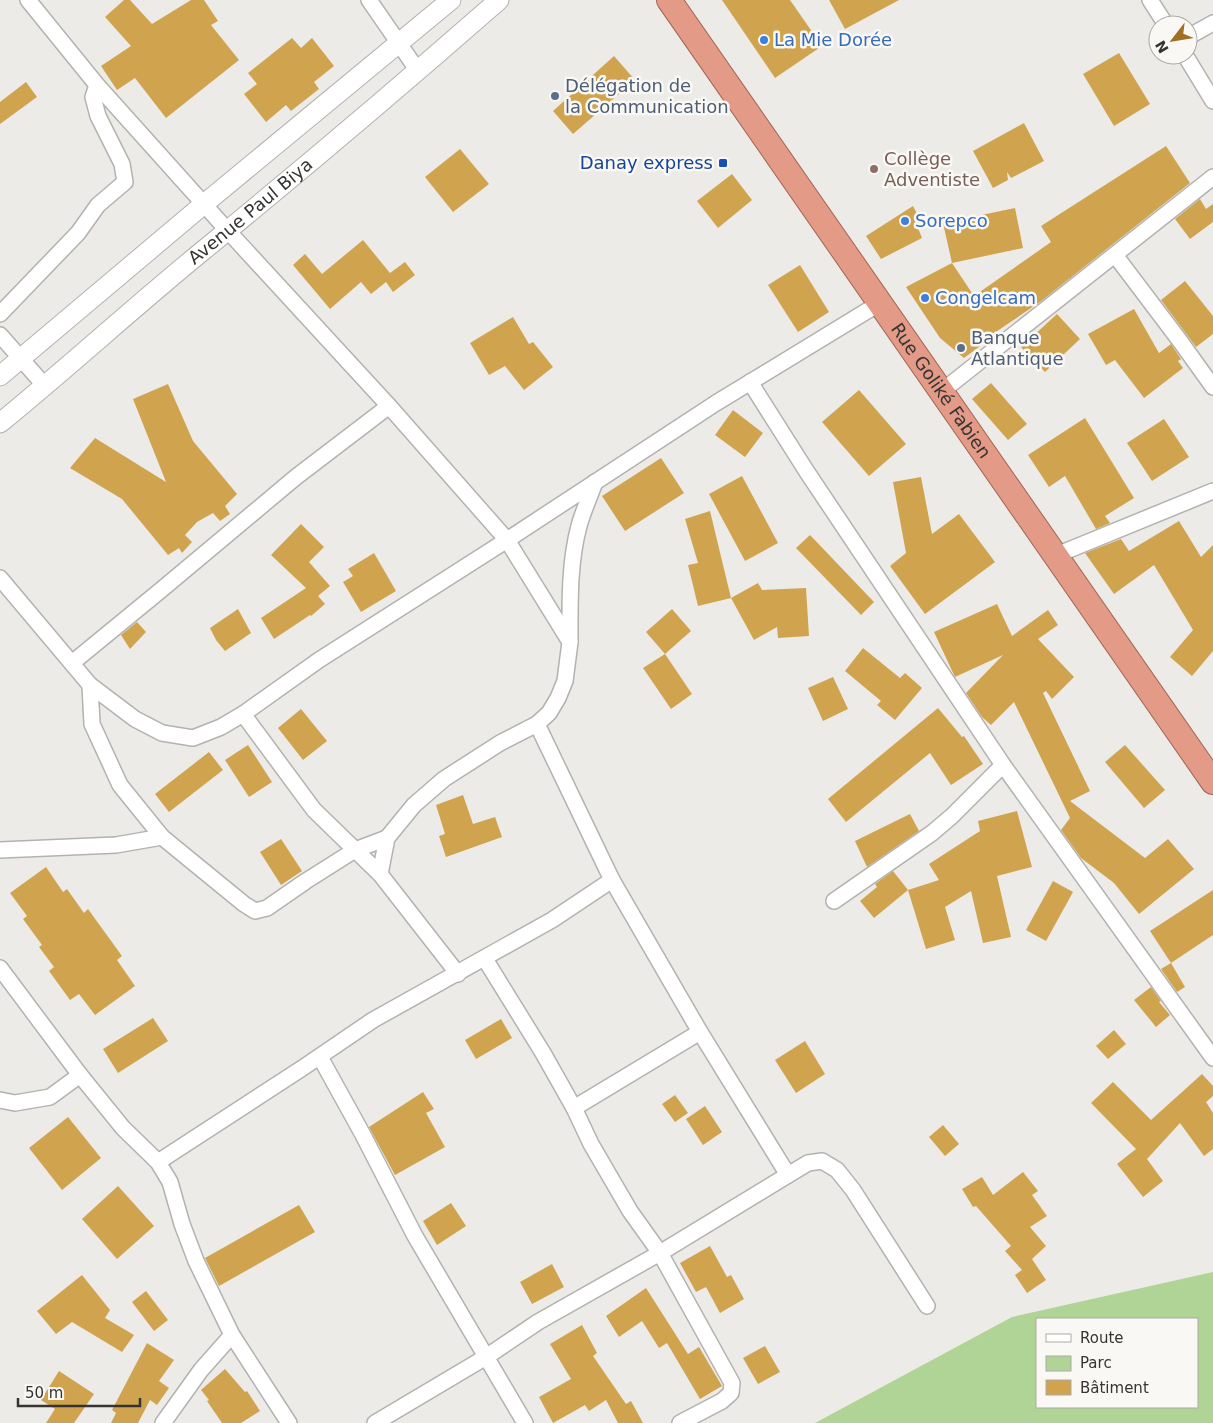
<svg xmlns="http://www.w3.org/2000/svg" width="1213" height="1423" viewBox="0 0 1213 1423" font-family="'DejaVu Sans',sans-serif">
  <style>
    .green { fill: #b0d495; fill-rule: evenodd }
    .building { fill: #d0a44f }
    .lines { fill: none; stroke-linecap: round; stroke-linejoin: round }
    .minor-casing { stroke: #b3b2af; stroke-width: 18 }
    .tertiary-casing { stroke: #b3b2af; stroke-width: 21 }
    .trunk-casing { stroke: #a26555; stroke-width: 26 }
    .minor { stroke: #fff; stroke-width: 15 }
    .tertiary { stroke: #fff; stroke-width: 19 }
    .trunk { stroke: #e39a86; stroke-width: 24 }
    .shop-dot { fill: #3f7fe0; stroke: #faf8f5; stroke-width: 2 }
    .service-dot { fill: #5c6f8a; stroke: #faf8f5; stroke-width: 2 }
    .transit-dot { fill: #1a4fb4; stroke: #faf8f5; stroke-width: 2 }
    .education-dot { fill: #8d6e63; stroke: #faf8f5; stroke-width: 2 }
    .labels { text-anchor: middle; stroke-width: 5; stroke-linejoin: round; paint-order: stroke }
    .shop-label { font-size: 18px; fill: #366cbe; stroke: #faf8f5; text-anchor: start }
    .service-label { font-size: 18px; fill: #4e5e75; stroke: #faf8f5; text-anchor: start }
    .education-label { font-size: 18px; fill: #785e54; stroke: #faf8f5; text-anchor: start }
    .transit-label { font-size: 18px; fill: #164399; stroke: #faf8f5; text-anchor: end }
    .street-label { font-size: 18px; fill: #353433; stroke: #faf8f5 }
  </style>
  <rect width="100%" height="100%" fill="#edebe8"/>
  <!-- green -->
  <path class="green" d="M1213 1272V1423H815L1012 1317ZM1037 1319H1197V1407H1037Z"/>
  <!-- building -->
  <g class="building">
    <polygon points="124,0 130,0 152,24 191,0 204,0 218,21 211,25 239,60 166,118 135,78 117,90 101,66 131,46 105,17"/>
    <polygon points="722,0 790,0 822,46 775,78"/>
    <polygon points="829,0 899,0 845,29"/>
    <polygon points="292,38 301,48 312,38 334,66 314,82 319,89 291,111 286,105 266,122 244,94 257,84 248,73"/>
    <polygon points="1119,53 1150,104 1114,126 1083,74"/>
    <polygon points="614,56 635,80 573,134 553,111"/>
    <polygon points="26,82 37,97 0,124 0,102"/>
    <polygon points="1024,123 1044,161 1011,178 1007,172 1008,180 993,188 973,151"/>
    <polygon points="1166,146 1190,183 1040,302 981,342 983,344 964,358 940,338 906,287 952,263 974,296 1051,242 1041,226"/>
    <polygon points="460,149 489,184 453,212 425,177"/>
    <polygon points="732,174 752,200 718,228 697,201"/>
    <polygon points="1200,199 1206,209 1213,204 1213,222 1190,239 1175,219"/>
    <polygon points="913,206 923,225 918,228 922,238 881,259 866,236"/>
    <polygon points="1015,208 1023,248 952,263 943,223"/>
    <polygon points="363,240 390,273 405,262 415,275 393,292 386,282 371,294 361,282 330,309 293,265 305,254 322,274"/>
    <polygon points="800,265 829,312 798,332 768,285"/>
    <polygon points="1185,281 1213,316 1213,334 1196,347 1161,300"/>
    <polygon points="1134,309 1159,353 1171,344 1181,359 1178,361 1183,368 1144,398 1115,360 1106,365 1088,334"/>
    <polygon points="1057,314 1080,339 1045,372 1021,347"/>
    <polygon points="513,317 529,344 533,342 553,367 524,390 505,366 489,375 470,343"/>
    <polygon points="991,383 1027,424 1008,440 972,399"/>
    <polygon points="168,384 193,441 237,494 225,506 230,514 220,521 213,513 197,522 185,535 192,542 182,553 179,548 168,555 122,499 70,468 95,438 166,482 133,399"/>
    <polygon points="859,390 906,444 869,476 822,422"/>
    <polygon points="733,410 763,433 745,457 715,435"/>
    <polygon points="1085,418 1134,498 1105,516 1110,523 1096,529 1065,476 1049,487 1028,455"/>
    <polygon points="1164,419 1189,457 1152,481 1127,443"/>
    <polygon points="661,458 684,493 625,531 602,496"/>
    <polygon points="742,476 778,543 745,561 709,494"/>
    <polygon points="921,477 932,534 959,514 995,562 925,614 890,566 906,553 893,482"/>
    <polygon points="710,511 731,598 698,606 688,565 698,563 685,519"/>
    <polygon points="1179,521 1201,557 1213,545 1213,651 1192,676 1170,657 1193,630 1154,565 1114,594 1085,553 1121,539 1129,551"/>
    <polygon points="301,524 324,547 309,562 330,586 318,596 325,604 311,616 310,615 274,639 261,618 306,588 271,555"/>
    <polygon points="810,535 874,602 861,615 796,548"/>
    <polygon points="374,553 396,591 361,612 343,582 353,576 348,569"/>
    <polygon points="758,583 762,590 806,588 809,636 778,638 777,627 754,640 731,598"/>
    <polygon points="997,604 1012,636 1048,610 1058,625 1038,639 1074,677 1052,699 1046,691 1043,693 1090,791 1070,801 1145,858 1168,839 1194,869 1139,914 1114,883 1081,858 1061,830 1070,818 1014,702 991,725 982,717 966,693 1003,655 955,677 954,675 934,632"/>
    <polygon points="238,609 251,633 225,651 216,640 210,628"/>
    <polygon points="672,609 691,631 665,654 646,632"/>
    <polygon points="137,622 146,632 130,649 121,635"/>
    <polygon points="863,648 900,678 905,673 922,688 895,720 877,705 881,701 845,671"/>
    <polygon points="665,654 692,694 671,709 643,668"/>
    <polygon points="833,677 848,709 823,721 808,688"/>
    <polygon points="938,708 962,737 964,736 983,764 951,785 930,753 846,822 828,799"/>
    <polygon points="301,709 327,741 303,760 278,728"/>
    <polygon points="248,745 272,782 249,797 225,760"/>
    <polygon points="1125,745 1165,790 1144,808 1105,762"/>
    <polygon points="209,752 223,770 169,812 155,794"/>
    <polygon points="463,795 473,824 495,817 502,837 446,857 439,836 445,834 436,805"/>
    <polygon points="1017,811 1032,867 997,876 1011,937 983,943 971,891 945,907 955,940 926,949 908,890 939,880 929,864 980,831 978,821"/>
    <polygon points="910,814 919,831 867,867 855,841"/>
    <polygon points="281,839 302,871 281,885 260,852"/>
    <polygon points="46,867 63,892 67,889 84,913 88,909 122,956 117,960 135,986 95,1015 79,994 70,1000 49,971 54,967 39,947 42,945 23,919 27,916 10,893"/>
    <polygon points="893,871 908,890 874,918 860,901 877,887 875,884"/>
    <polygon points="1053,881 1073,892 1046,941 1026,930"/>
    <polygon points="1213,890 1213,935 1171,963 1150,931"/>
    <polygon points="1171,963 1185,987 1177,992 1161,969"/>
    <polygon points="1151,987 1161,1001 1159,1002 1170,1015 1156,1027 1134,1000"/>
    <polygon points="153,1018 168,1041 118,1073 103,1049"/>
    <polygon points="501,1019 512,1038 476,1059 465,1040"/>
    <polygon points="1114,1030 1126,1044 1108,1059 1096,1046"/>
    <polygon points="805,1041 825,1074 796,1093 775,1060"/>
    <polygon points="1202,1074 1213,1086 1213,1096 1206,1102 1213,1113 1213,1149 1204,1156 1180,1123 1147,1159 1163,1181 1143,1197 1117,1164 1136,1149 1091,1103 1113,1082 1151,1120"/>
    <polygon points="423,1092 434,1109 426,1113 445,1147 395,1175 369,1127"/>
    <polygon points="675,1095 688,1113 675,1122 662,1104"/>
    <polygon points="705,1106 722,1132 703,1145 686,1119"/>
    <polygon points="68,1117 101,1158 62,1190 29,1148"/>
    <polygon points="943,1125 959,1144 945,1156 929,1137"/>
    <polygon points="1023,1172 1038,1191 1032,1195 1047,1216 1030,1227 1046,1246 1032,1259 1046,1280 1027,1293 1015,1275 1022,1270 1005,1251 1011,1246 976,1206 973,1207 962,1189 982,1177 993,1195"/>
    <polygon points="118,1186 154,1226 117,1259 82,1219"/>
    <polygon points="451,1203 466,1226 437,1245 423,1221"/>
    <polygon points="299,1205 315,1232 219,1286 205,1258"/>
    <polygon points="710,1246 727,1277 731,1275 744,1299 720,1313 706,1287 696,1292 680,1263"/>
    <polygon points="552,1264 564,1287 532,1304 520,1282"/>
    <polygon points="82,1275 110,1310 105,1318 134,1335 122,1352 72,1322 56,1334 37,1311"/>
    <polygon points="646,1288 688,1354 699,1347 722,1386 700,1399 667,1343 659,1348 642,1321 619,1337 606,1316"/>
    <polygon points="146,1291 168,1320 154,1331 132,1302"/>
    <polygon points="582,1325 597,1353 593,1356 626,1404 631,1401 643,1423 618,1423 606,1400 589,1411 585,1405 553,1423 539,1397 571,1379 550,1344"/>
    <polygon points="147,1343 174,1360 159,1381 169,1388 157,1405 150,1400 138,1423 111,1423 116,1413 112,1410"/>
    <polygon points="765,1346 780,1372 758,1384 743,1358"/>
    <polygon points="225,1369 245,1392 247,1391 260,1411 241,1423 222,1423 207,1401 209,1400 201,1390"/>
    <polygon points="59,1371 94,1394 74,1423 46,1423 55,1409 41,1400"/>
  </g>
  <g class="lines">
    <defs>
      <g id="minor">
        <polyline points="369,0 418,71"/>
        <polyline points="1150,0 1166,25"/>
        <polyline points="1188,37 1213,23"/>
        <polyline points="1185,55 1213,101"/>
        <polyline points="1115,255 1180,341 1213,387"/>
        <polyline points="0,314 78,233 98,205 125,182 122,164 98,116 93,97 97,85"/>
        <polyline points="0,335 45,386"/>
        <polyline points="750,382 807,472 1003,765 1213,1058"/>
        <polyline points="941,392 1213,177"/>
        <polyline points="1054,556 1213,491"/>
        <polyline points="0,578 90,685 135,719 162,733 193,738 221,727 243,714 319,660 507,540 389,406 228,231 97,85 28,0"/>
        <path d="M570 642C570 603 569 563 579 526 583 511 590 496 595 482"/>
        <polyline points="72,663 161,590 296,477 389,406"/>
        <polyline points="90,685 92,724 120,785 162,837 244,904 255,911 267,908 306,881 355,850 387,838"/>
        <polyline points="243,714 314,810 380,874 458,974"/>
        <polyline points="0,850 116,845 162,837"/>
        <polyline points="380,874 387,838 414,805 444,779 500,743 537,724"/>
        <polyline points="834,901 932,833 952,816 1003,765"/>
        <polyline points="485,959 543,1053 574,1108 591,1144 630,1211 660,1253 732,1383 731,1393 722,1401 680,1423"/>
        <polyline points="0,968 80,1075 123,1128 158,1162 170,1182 182,1224 196,1261 232,1335 289,1423"/>
        <polyline points="320,1057 362,1133 415,1236 525,1423"/>
        <polyline points="0,1100 15,1103 50,1097 80,1075"/>
        <polyline points="574,1108 700,1032"/>
        <polyline points="158,1162 304,1067 373,1020 552,920 612,880"/>
        <polyline points="788,1175 808,1163 822,1161 837,1170 853,1190 927,1306"/>
        <polyline points="163,1423 201,1370 232,1335"/>
        <polyline points="375,1423 486,1357 538,1322 660,1253 788,1175 700,1032 612,880 537,724 549,713 558,698 565,681 570,642 507,540 716,403 880,303"/>
      </g>
      <g id="tertiary">
        <polyline points="0,376 204,204 451,0"/>
        <path id="s1" d="M0 423C70 366 135 306 205 249 304 168 402 85 499 0"/>
      </g>
      <g id="trunk">
        <path id="s2" d="M669 0 1213 782"/>
      </g>
    </defs>
    <!-- minor casing -->
    <use href="#minor" class="minor-casing"/>
    <!-- tertiary casing -->
    <use href="#tertiary" class="tertiary-casing"/>
    <!-- trunk casing -->
    <use href="#trunk" class="trunk-casing"/>
    <!-- minor -->
    <use href="#minor" class="minor"/>
    <!-- tertiary -->
    <use href="#tertiary" class="tertiary"/>
    <!-- trunk -->
    <use href="#trunk" class="trunk"/>
  </g>
  <!-- markers -->
  <g class="shop-dot">
    <circle cx="764" cy="40" r="5"/>
    <circle cx="905" cy="221" r="5"/>
    <circle cx="925" cy="298" r="5"/>
  </g>
  <g class="service-dot">
    <circle cx="555" cy="96" r="5"/>
    <circle cx="961" cy="348" r="5"/>
  </g>
  <rect class="transit-dot" x="718" y="158" width="10" height="10" rx="2.5"/>
  <circle class="education-dot" cx="874" cy="169" r="5"/>
  <g class="labels">
    <!-- shop labels -->
    <g class="shop-label">
      <text x="774" y="46">La Mie Dorée</text>
      <text x="915" y="227">Sorepco</text>
      <text x="935" y="304">Congelcam</text>
    </g>
    <!-- service labels -->
    <g class="service-label">
      <text x="565" y="92">Délégation de<tspan x="565" dy="21">la Communication</tspan></text>
      <text x="971" y="344">Banque<tspan x="971" dy="21">Atlantique</tspan></text>
    </g>
    <!-- education labels -->
    <g class="education-label">
      <text x="884" y="165">Collège<tspan x="884" dy="21">Adventiste</tspan></text>
    </g>
    <!-- transit labels -->
    <g class="transit-label">
      <text x="713" y="169">Danay express</text>
    </g>
    <!-- street labels -->
    <g class="street-label">
      <text dy="6" stroke="none"><textPath href="#s1" startOffset="328">Avenue Paul Biya</textPath></text>
      <text dy="6" stroke="none"><textPath href="#s2" startOffset="476">Rue Goliké Fabien</textPath></text>
    </g>
  </g>
  <!-- legend -->
  <rect x="1036" y="1318" width="162" height="90" fill="#faf8f5" stroke="#abaaa7"/>
  <rect x="1046" y="1334" width="25" height="8" fill="#ffffff" stroke="#abaaa7"/>
  <text x="1080" y="1343" font-size="15" fill="#353433">Route</text>
  <rect x="1046" y="1356" width="25" height="15" fill="#b0d495" stroke="#abaaa7"/>
  <text x="1080" y="1368" font-size="15" fill="#353433">Parc</text>
  <rect x="1046" y="1380" width="25" height="15" fill="#d0a44f" stroke="#abaaa7"/>
  <text x="1080" y="1393" font-size="15" fill="#353433">Bâtiment</text>
  <!-- north arrow -->
  <g transform="translate(1173 40) rotate(239)"><circle r="24" fill="#faf8f5" stroke="#abaaa7"/>
  <path d="M0-4L9 19L0 12L-9 19Z" fill="#a16e25"/>
  <text y="-8" font-size="14" font-weight="bold" text-anchor="middle" fill="#353433">N</text>
  </g>
  <!-- scale -->
  <path d="M18 1398v8h122v-8" fill="none" stroke="#353433" stroke-width="2.5"/>
  <text x="25" y="1398" font-size="15" fill="#353433" stroke="#faf8f5" stroke-width="4" paint-order="stroke">50 m</text>
</svg>
